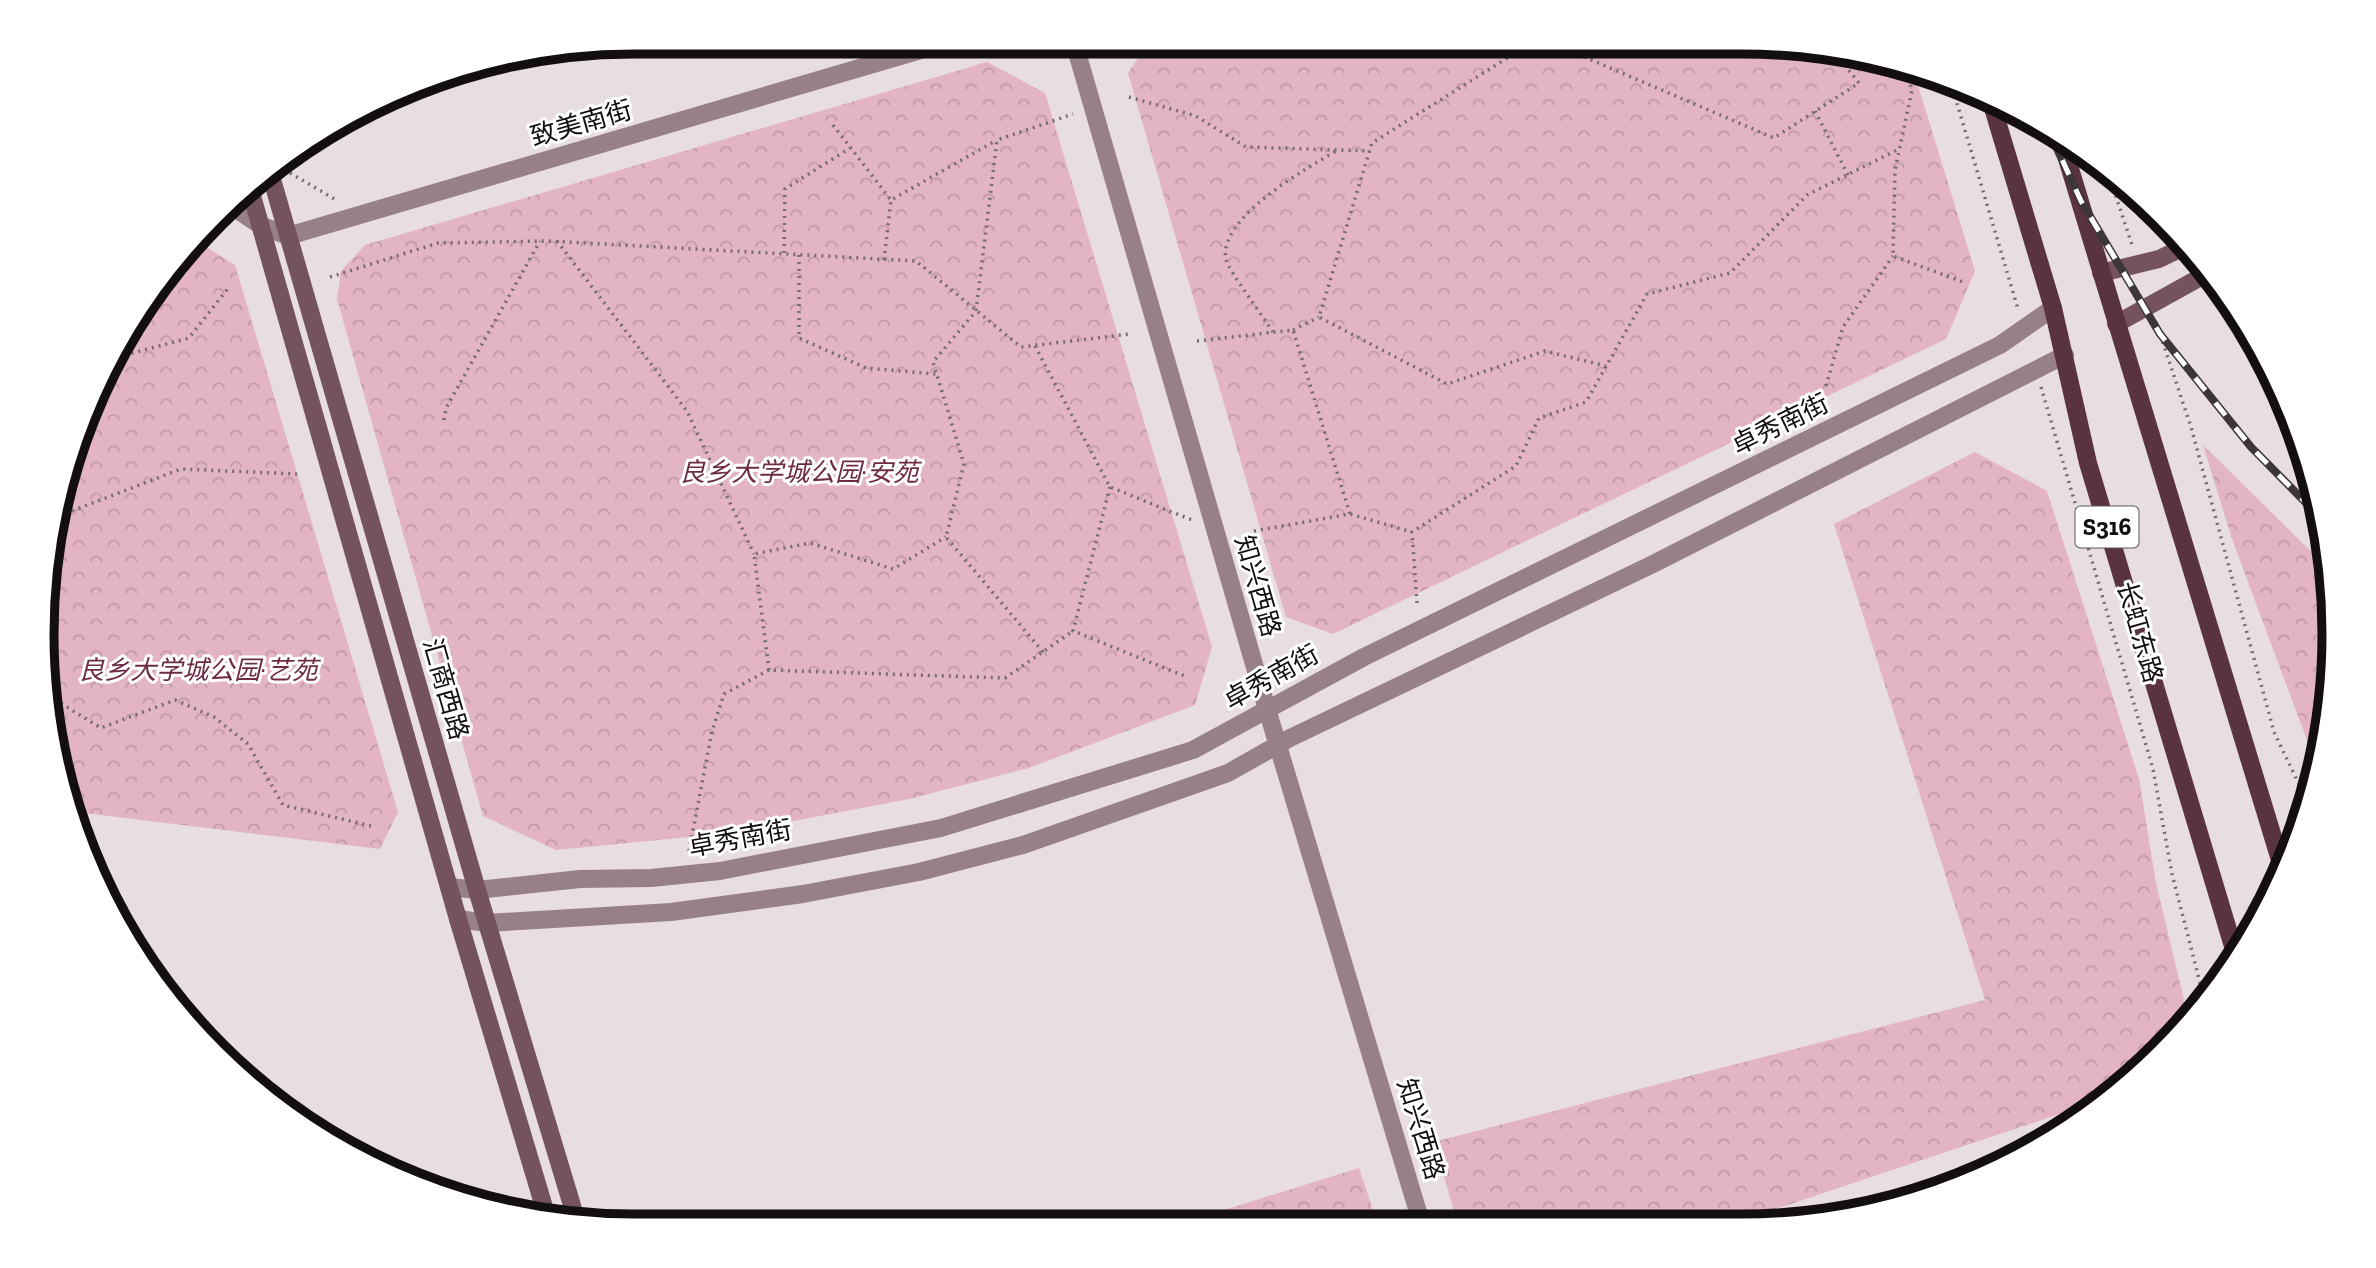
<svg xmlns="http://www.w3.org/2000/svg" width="2376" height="1268" viewBox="0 0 2376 1268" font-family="'Zilla Slab','Noto Sans SC',serif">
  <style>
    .park { fill: url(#park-crowns) }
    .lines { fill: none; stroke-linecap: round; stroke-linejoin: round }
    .path { stroke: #746c6f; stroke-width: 3.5; stroke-dasharray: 2 5; stroke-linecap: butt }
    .tertiary { stroke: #988087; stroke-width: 18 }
    .secondary { stroke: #74535d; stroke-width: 18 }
    .primary { stroke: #593340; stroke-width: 18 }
    .rail-casing { stroke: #3c3639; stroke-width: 8 }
    .rail { stroke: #fff; stroke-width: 5; stroke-dasharray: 16; stroke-linecap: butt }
    .labels { text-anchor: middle; stroke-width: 6; stroke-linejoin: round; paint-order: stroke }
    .shield { fill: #fff; stroke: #5a5758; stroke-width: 2 }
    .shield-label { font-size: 24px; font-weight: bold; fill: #130f11 }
    .street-label { font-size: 26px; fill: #130f11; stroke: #fff }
    .park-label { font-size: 26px; font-style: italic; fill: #6e2b44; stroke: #fff }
    .rim { fill: none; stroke: #130f11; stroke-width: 9 }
  </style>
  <defs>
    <pattern id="park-crowns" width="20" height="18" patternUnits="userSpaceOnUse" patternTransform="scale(1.75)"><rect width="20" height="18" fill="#e3b4c2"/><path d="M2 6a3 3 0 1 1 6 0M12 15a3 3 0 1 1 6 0" fill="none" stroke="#c29aa6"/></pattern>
  </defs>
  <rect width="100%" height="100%" fill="#e8dde0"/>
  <!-- park -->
  <g class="park">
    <polygon points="1148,43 1780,43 1896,62 1913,69 1975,271 1946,339 1333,634 1286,617 1128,73"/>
    <polygon points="987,62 1045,93 1212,647 1195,705 1029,768 909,799 731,833 556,850 483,816 337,299 341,271 365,245"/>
    <polygon points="200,243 235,265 398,812 380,849 76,812 43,673 62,481 142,305"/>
    <polygon points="2203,445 2329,569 2333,673 2317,767 2232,539"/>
    <polygon points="1975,452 2047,491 2139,779 2156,883 2189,1021 2187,1025 2101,1100 1740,1221 1457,1222 1434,1142 1985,1000 1834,524"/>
    <polygon points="1359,1168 1377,1222 1182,1223"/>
  </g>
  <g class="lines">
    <!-- path -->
    <g class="path">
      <polyline points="1531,43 1372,143 1319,317 1447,384 1545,351 1606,366"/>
      <polyline points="1552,43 1774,138 1859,83 1834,52"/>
      <polyline points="1903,65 1912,90 1895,170 1893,256 1963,282"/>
      <polyline points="1951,83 2018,309"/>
      <polyline points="1129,97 1196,116 1246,147 1370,151"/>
      <polyline points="1815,111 1848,175"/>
      <polyline points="833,125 891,200"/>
      <polyline points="2107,169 2133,248"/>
      <polyline points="290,173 338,201"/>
      <polyline points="557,241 687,411 754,554"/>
      <polyline points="784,253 785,189 850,148"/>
      <polyline points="799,255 799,338 866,368 936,374"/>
      <polyline points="884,260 891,200 997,140"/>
      <polyline points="330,277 438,243 548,241 916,261 1021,347 1130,334"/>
      <polyline points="2156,322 2191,427 2274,732 2308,803"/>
      <polyline points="1293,330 1319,317"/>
      <path d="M1273 332C1265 319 1229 271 1226 260 1217 218 1306 169 1336 151"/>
      <polyline points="1197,341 1293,330 1350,514"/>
      <polyline points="1035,346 1110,487 1192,520"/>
      <polyline points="118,357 189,338 230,286"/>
      <polyline points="1826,386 1843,327 1893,256"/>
      <polyline points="2041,387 2153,769 2172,874 2204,998"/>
      <polyline points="444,420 446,408 540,241"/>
      <polyline points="1110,487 1073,631 1187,677"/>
      <polyline points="59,516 181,469 297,474"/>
      <polyline points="1254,531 1350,514 1412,532"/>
      <polyline points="1417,603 1412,532 1516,466 1539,418 1586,402 1647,294 1730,273 1807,195 1899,149"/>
      <polyline points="1043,652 946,537 964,464 933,362 976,311 997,140 1073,114"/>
      <polyline points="769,670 754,554 810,543 893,569 946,537"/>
      <polyline points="49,696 101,728 175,700 214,717 248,744 283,805 371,826"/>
      <polyline points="689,851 712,731 724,694 769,670 1005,678 1073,631"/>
      <polyline points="1888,1203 1908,1197 1967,1169 2018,1155"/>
    </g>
    <!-- tertiary -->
    <g class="tertiary">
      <polyline points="1074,42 1267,709 1421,1222"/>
      <polyline points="233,207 260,225 288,236 948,42"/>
      <polyline points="450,887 477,890 580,879 651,878 720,871 941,828 1193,750 1364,657 2000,345 2053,308"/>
      <polyline points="458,919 487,923 671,912 803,894 919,872 1023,845 1228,773 1290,738 1651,565 2065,355"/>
    </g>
    <!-- secondary -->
    <g class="secondary">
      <polyline points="269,169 477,890 577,1222"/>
      <polyline points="250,189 458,919 547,1217"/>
      <polyline points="2101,273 2159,259 2188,245"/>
      <polyline points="2116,324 2208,273"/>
    </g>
    <!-- primary -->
    <g class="primary">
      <polyline points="1990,98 2053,308 2088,463 2235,953"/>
      <polyline points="2061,139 2283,870"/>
    </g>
    <defs>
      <polyline id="rail" points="2049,131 2081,201 2160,334 2251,447 2319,516"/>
    </defs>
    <!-- rail casing -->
    <use href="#rail" class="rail-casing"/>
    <!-- rail -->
    <use href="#rail" class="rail"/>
  </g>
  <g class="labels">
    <!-- shield labels -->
    <rect class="shield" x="2075.5" y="506.5" width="63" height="41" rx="5"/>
    <g class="shield-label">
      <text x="2107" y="535">S316</text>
    </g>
    <!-- street labels -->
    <g class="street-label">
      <text transform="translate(581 123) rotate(-16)" y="9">致美南街</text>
      <text transform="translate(1780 424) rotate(-26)" y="9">卓秀南街</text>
      <text transform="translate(1258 586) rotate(74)" y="9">知兴西路</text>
      <text transform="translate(2140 632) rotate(74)" y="9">长虹东路</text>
      <text transform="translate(1271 677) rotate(-29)" y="9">卓秀南街</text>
      <text transform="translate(446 689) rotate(74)" y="9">汇商西路</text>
      <text transform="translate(740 838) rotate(-10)" y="9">卓秀南街</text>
      <text transform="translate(1421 1129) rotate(73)" y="9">知兴西路</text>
    </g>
    <!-- park labels -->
    <g class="park-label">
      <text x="799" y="481">良乡大学城公园·安苑</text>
      <text x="198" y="679">良乡大学城公园·艺苑</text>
    </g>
  </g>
  <!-- crop -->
  <path d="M0 0H2376V1268H0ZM634 54H1742A580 580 0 0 1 2322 634V634A580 580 0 0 1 1742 1214H634A580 580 0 0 1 54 634V634A580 580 0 0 1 634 54Z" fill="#fff" fill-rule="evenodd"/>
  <path class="rim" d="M634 54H1742A580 580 0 0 1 2322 634V634A580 580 0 0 1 1742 1214H634A580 580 0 0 1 54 634V634A580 580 0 0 1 634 54Z"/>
</svg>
